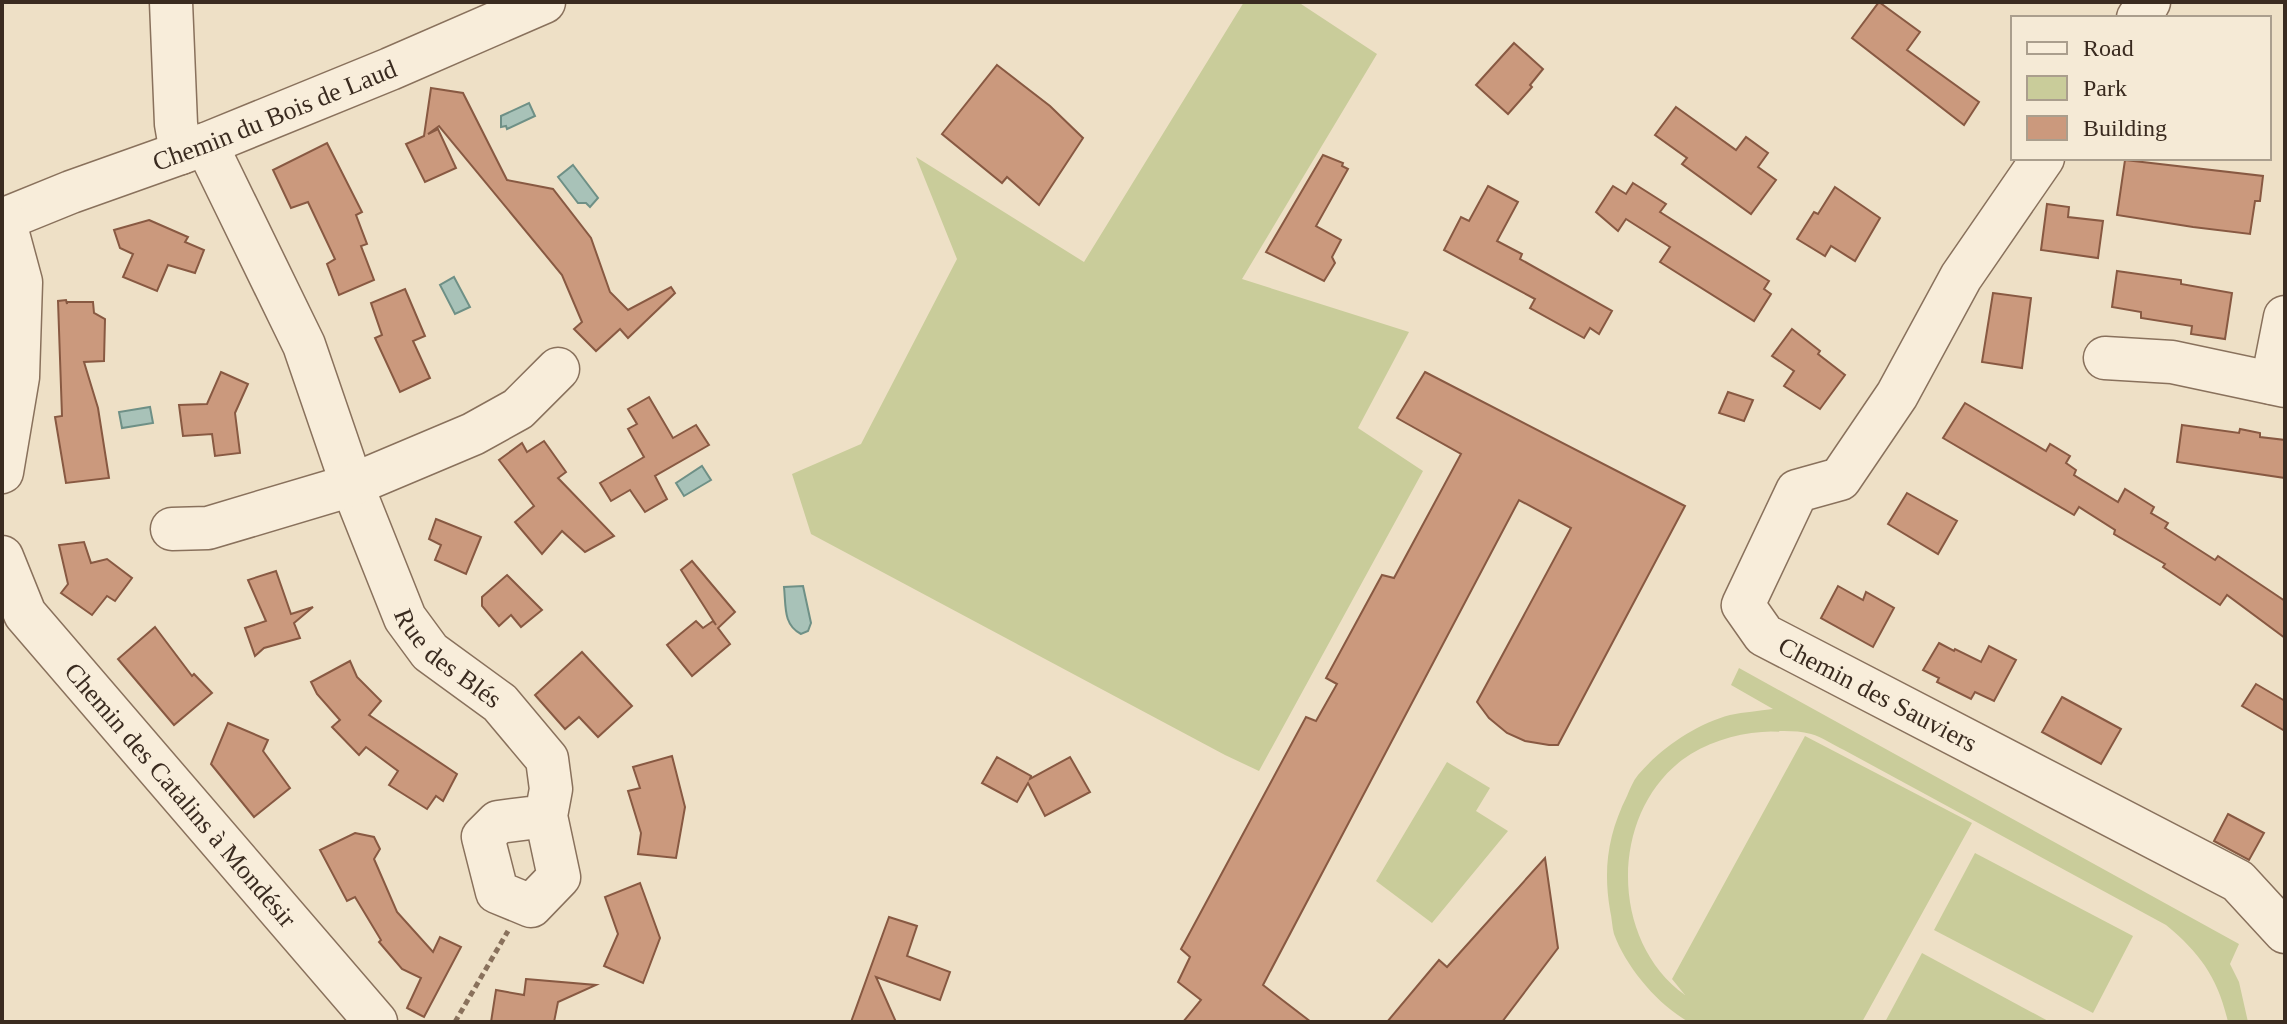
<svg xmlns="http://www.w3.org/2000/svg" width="2287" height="1024" viewBox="0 0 2287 1024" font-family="'Times New Roman',serif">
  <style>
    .green { fill: #c9cc9a }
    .water { fill: #a8c2b8; stroke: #6e9086; stroke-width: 2 }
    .building { fill: #cb997d; stroke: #885942; stroke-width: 2 }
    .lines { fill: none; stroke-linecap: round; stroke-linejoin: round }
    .minor-casing { stroke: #89715c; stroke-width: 45 }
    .path { stroke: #89715c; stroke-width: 5; stroke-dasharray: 6 4; stroke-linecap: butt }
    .minor { stroke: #f8edda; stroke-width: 42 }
    .labels { text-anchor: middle; stroke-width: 7; stroke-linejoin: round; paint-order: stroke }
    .street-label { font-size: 26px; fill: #3a2b20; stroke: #f5ead6 }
  </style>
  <rect width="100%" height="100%" fill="#eee0c6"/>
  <!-- green -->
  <g class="green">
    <polygon points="1244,2 1298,2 1377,54 1242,279 1409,332 1358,428 1423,471 1259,771 1225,755 811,534 792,474 861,444 957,259 916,157 1084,262"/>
    <path d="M1739 668 2239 944 2230 964 2239 982 2248 1022H2228C2218 978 2200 953 2166 925L1844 750C1833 745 1822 737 1811 734 1795 730 1778 731 1762 732 1734 734 1705 743 1682 760 1609 816 1610 941 1685 995L1672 979 1805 736 1972 823 1862 1022H1689C1658 1005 1626 967 1614 934 1612 927 1612 918 1610 910 1603 869 1608 834 1627 796 1630 789 1633 781 1638 775 1661 748 1696 724 1730 715 1744 712 1759 711 1773 709L1731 685Z"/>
    <polygon points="1447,762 1490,788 1476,811 1508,831 1432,923 1376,881"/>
    <polygon points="1975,853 2133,936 2093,1013 1934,930"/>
    <polygon points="1922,953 2050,1022 1885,1022"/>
  </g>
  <!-- water -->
  <g class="water">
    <polygon points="529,103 535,116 507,129 506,126 501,127 501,116"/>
    <polygon points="573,165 598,198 590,207 586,203 578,203 558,177"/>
    <polygon points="454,277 470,307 455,314 440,285"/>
    <polygon points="150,407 153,423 122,428 119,412"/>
    <polygon points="702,466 711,480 684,496 676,483"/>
    <path d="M803 586 811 623 808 631 801 634C783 625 786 606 784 587Z"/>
  </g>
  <!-- building -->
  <g class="building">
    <polygon points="1879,2 1920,32 1907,50 1979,102 1964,125 1852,38"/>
    <polygon points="1514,43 1543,69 1530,85 1532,87 1508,114 1476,85"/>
    <polygon points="997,65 1050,106 1083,138 1039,205 1007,177 1002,183 942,134"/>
    <polygon points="431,88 463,93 507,180 553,189 591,238 610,292 628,310 671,287 675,293 628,338 620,329 596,351 574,329 582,322 562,275 439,126 428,134 438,129 456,168 425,182 406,144 424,136"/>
    <polygon points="1676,107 1736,150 1746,137 1768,153 1758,167 1776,180 1751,214 1682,164 1687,158 1655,135"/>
    <polygon points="327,143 362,212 356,215 367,244 361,246 374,280 339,295 327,264 335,259 308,202 291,208 273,170"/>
    <polygon points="1323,155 1343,163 1342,166 1348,169 1316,226 1341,240 1332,257 1335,263 1324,281 1266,252"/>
    <polygon points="2125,160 2263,176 2260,201 2255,201 2250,234 2193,227 2117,215"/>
    <polygon points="1633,183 1666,204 1660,212 1769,281 1764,289 1771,294 1754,321 1660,262 1670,247 1626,219 1618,231 1596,212 1613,186 1626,194"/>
    <polygon points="1488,186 1518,202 1497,241 1522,254 1520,259 1612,311 1599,334 1590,328 1584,338 1530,308 1535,299 1444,250 1461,217 1469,221"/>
    <polygon points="1835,187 1880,218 1855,261 1831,246 1825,256 1797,239 1814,212 1818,214"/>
    <polygon points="2047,204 2069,207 2068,217 2103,221 2098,258 2041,250"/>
    <polygon points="149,220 188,237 185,242 204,250 195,273 168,265 157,291 123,277 133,254 120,248 114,230"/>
    <polygon points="2117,271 2181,280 2181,284 2232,293 2225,339 2191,334 2192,326 2141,318 2141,312 2112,307"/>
    <polygon points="405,289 425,336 413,341 430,378 400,392 375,338 382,335 371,303"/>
    <polygon points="1993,293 2031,298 2022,368 1982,362"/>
    <polygon points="66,300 67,304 67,302 93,302 94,313 105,319 104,361 84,362 98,408 109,478 66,483 55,417 62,416 58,301"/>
    <polygon points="1792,329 1820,351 1818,354 1845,375 1820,409 1784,386 1794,371 1772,356"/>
    <polygon points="221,372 248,384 235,413 240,453 215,456 212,434 183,436 179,405 207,404"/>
    <polygon points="1425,372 1685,506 1558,745 1549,745 1525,741 1507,733 1489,718 1477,702 1571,528 1519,500 1263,985 1311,1022 1183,1022 1201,1000 1178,982 1190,957 1181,949 1306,717 1316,721 1337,684 1326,678 1382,575 1394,578 1461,454 1397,418"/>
    <polygon points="1728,392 1753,400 1744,421 1719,413"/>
    <polygon points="649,397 673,438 696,425 709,445 655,476 667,499 645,512 630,490 611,501 600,483 644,457 628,429 637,424 628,409"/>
    <polygon points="1965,403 2046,451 2050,444 2070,456 2066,463 2076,470 2074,475 2118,502 2125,489 2154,507 2151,513 2168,523 2165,528 2215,560 2218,556 2285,601 2285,638 2227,595 2220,605 2163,567 2165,564 2114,534 2115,530 2079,507 2074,515 1943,438"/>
    <polygon points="2182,425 2239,433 2240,429 2260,433 2260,437 2285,440 2285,478 2177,462"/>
    <polygon points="544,441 566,472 558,478 614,536 585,552 562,531 542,554 515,522 534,506 499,460 522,443 527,452"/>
    <polygon points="1907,493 1957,521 1938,554 1888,524"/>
    <polygon points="436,519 481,537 466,574 435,560 441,545 429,539"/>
    <polygon points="84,542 91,563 107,559 132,578 115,601 107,596 92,615 61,593 68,584 59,545"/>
    <polygon points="692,561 735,612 718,628 730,644 692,676 667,645 696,621 703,628 713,621 716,625 681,570"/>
    <polygon points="276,571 291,614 313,607 294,623 300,638 264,648 255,656 245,628 266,621 248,580"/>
    <polygon points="507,575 542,610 521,627 511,615 499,626 482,606 482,597"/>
    <polygon points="1838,586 1863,600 1866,592 1894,608 1873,647 1821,618"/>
    <polygon points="155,627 192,676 194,674 212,693 174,725 118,659"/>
    <polygon points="1939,643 1954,651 1955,649 1981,662 1989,646 2016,660 1994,701 1975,692 1971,699 1937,682 1939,678 1923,670"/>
    <polygon points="582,652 632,706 598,737 579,717 565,729 535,695"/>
    <polygon points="350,661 357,677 381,701 369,715 457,774 443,801 436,796 427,809 389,785 398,771 366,747 359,755 332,727 340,720 317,694 311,682"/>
    <polygon points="2256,684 2285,701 2285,731 2242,706"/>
    <polygon points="2062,697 2121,729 2101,764 2042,732"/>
    <polygon points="228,723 268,740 263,751 290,788 254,817 211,764"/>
    <polygon points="672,756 685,807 676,858 638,854 641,833 628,791 640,788 633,767"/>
    <polygon points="997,757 1031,776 1030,779 1070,757 1090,792 1045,816 1028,783 1017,802 982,783"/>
    <polygon points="2228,814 2264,833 2249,860 2214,841"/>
    <polygon points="355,833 374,837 380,849 374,859 397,912 433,952 440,937 461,947 424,1017 407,1008 421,978 402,969 379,942 381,940 355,897 347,901 320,850"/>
    <polygon points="1545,858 1558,948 1502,1022 1387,1022 1439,960 1447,967"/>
    <polygon points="640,883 660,938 643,983 604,966 618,934 605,897"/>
    <polygon points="889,917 917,926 907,956 950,972 940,1000 876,977 896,1022 851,1022"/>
    <polygon points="526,979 596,985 558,1002 554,1022 491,1022 496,990 524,995"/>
  </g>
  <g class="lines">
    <defs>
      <g id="minor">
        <polyline points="171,2 176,124 181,153"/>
        <polyline points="2138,18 2149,2"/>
        <path id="s1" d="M206 144 304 345 352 485 405 618 430 652 500 703 547 759 551 789 546 816 559 877 531 906 497 892 483 837 498 822 546 816"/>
        <path id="s2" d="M2043 158 1961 277 1897 395 1840 479 1797 491 1743 605 1764 635 2238 881 2285 932"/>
        <path id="s3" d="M2 220 71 192 206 144 390 69 544 2"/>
        <polyline points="2105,358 2172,362 2285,386"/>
        <polyline points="2272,383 2285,317"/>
        <polyline points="2,472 18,377 21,282 4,219"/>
        <polyline points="172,529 208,528 352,485 473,434 518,409 558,369"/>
        <path id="s4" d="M2 557 25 614 376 1022"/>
      </g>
    </defs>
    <!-- minor casing -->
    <use href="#minor" class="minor-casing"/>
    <!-- path -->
    <polyline class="path" points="455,1022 508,931"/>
    <!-- minor -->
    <use href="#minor" class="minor"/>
  </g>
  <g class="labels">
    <!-- street labels -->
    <g class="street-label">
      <text dy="9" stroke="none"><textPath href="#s3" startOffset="292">Chemin du Bois de Laud</textPath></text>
      <text dy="9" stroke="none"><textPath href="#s1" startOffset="574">Rue des Blés</textPath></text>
      <text dy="9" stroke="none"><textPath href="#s2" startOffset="716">Chemin des Sauviers</textPath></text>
      <text dy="9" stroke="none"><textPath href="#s4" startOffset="300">Chemin des Catalins à Mondésir</textPath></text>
    </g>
  </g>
  <!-- border -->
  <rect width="2287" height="1024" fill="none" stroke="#3a2b20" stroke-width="8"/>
  <!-- legend -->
  <rect x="2011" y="16" width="260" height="144" fill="#f5ead6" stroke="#aa9e8d" stroke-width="2"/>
  <rect x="2027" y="42" width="40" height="12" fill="#f8edda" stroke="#aa9e8d" stroke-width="2"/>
  <text x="2083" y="56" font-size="24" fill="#3a2b20">Road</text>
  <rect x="2027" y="76" width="40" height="24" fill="#c9cc9a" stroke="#aa9e8d" stroke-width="2"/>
  <text x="2083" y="96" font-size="24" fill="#3a2b20">Park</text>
  <rect x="2027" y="116" width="40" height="24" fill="#cb997d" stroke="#aa9e8d" stroke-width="2"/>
  <text x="2083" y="136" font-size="24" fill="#3a2b20">Building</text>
</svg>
